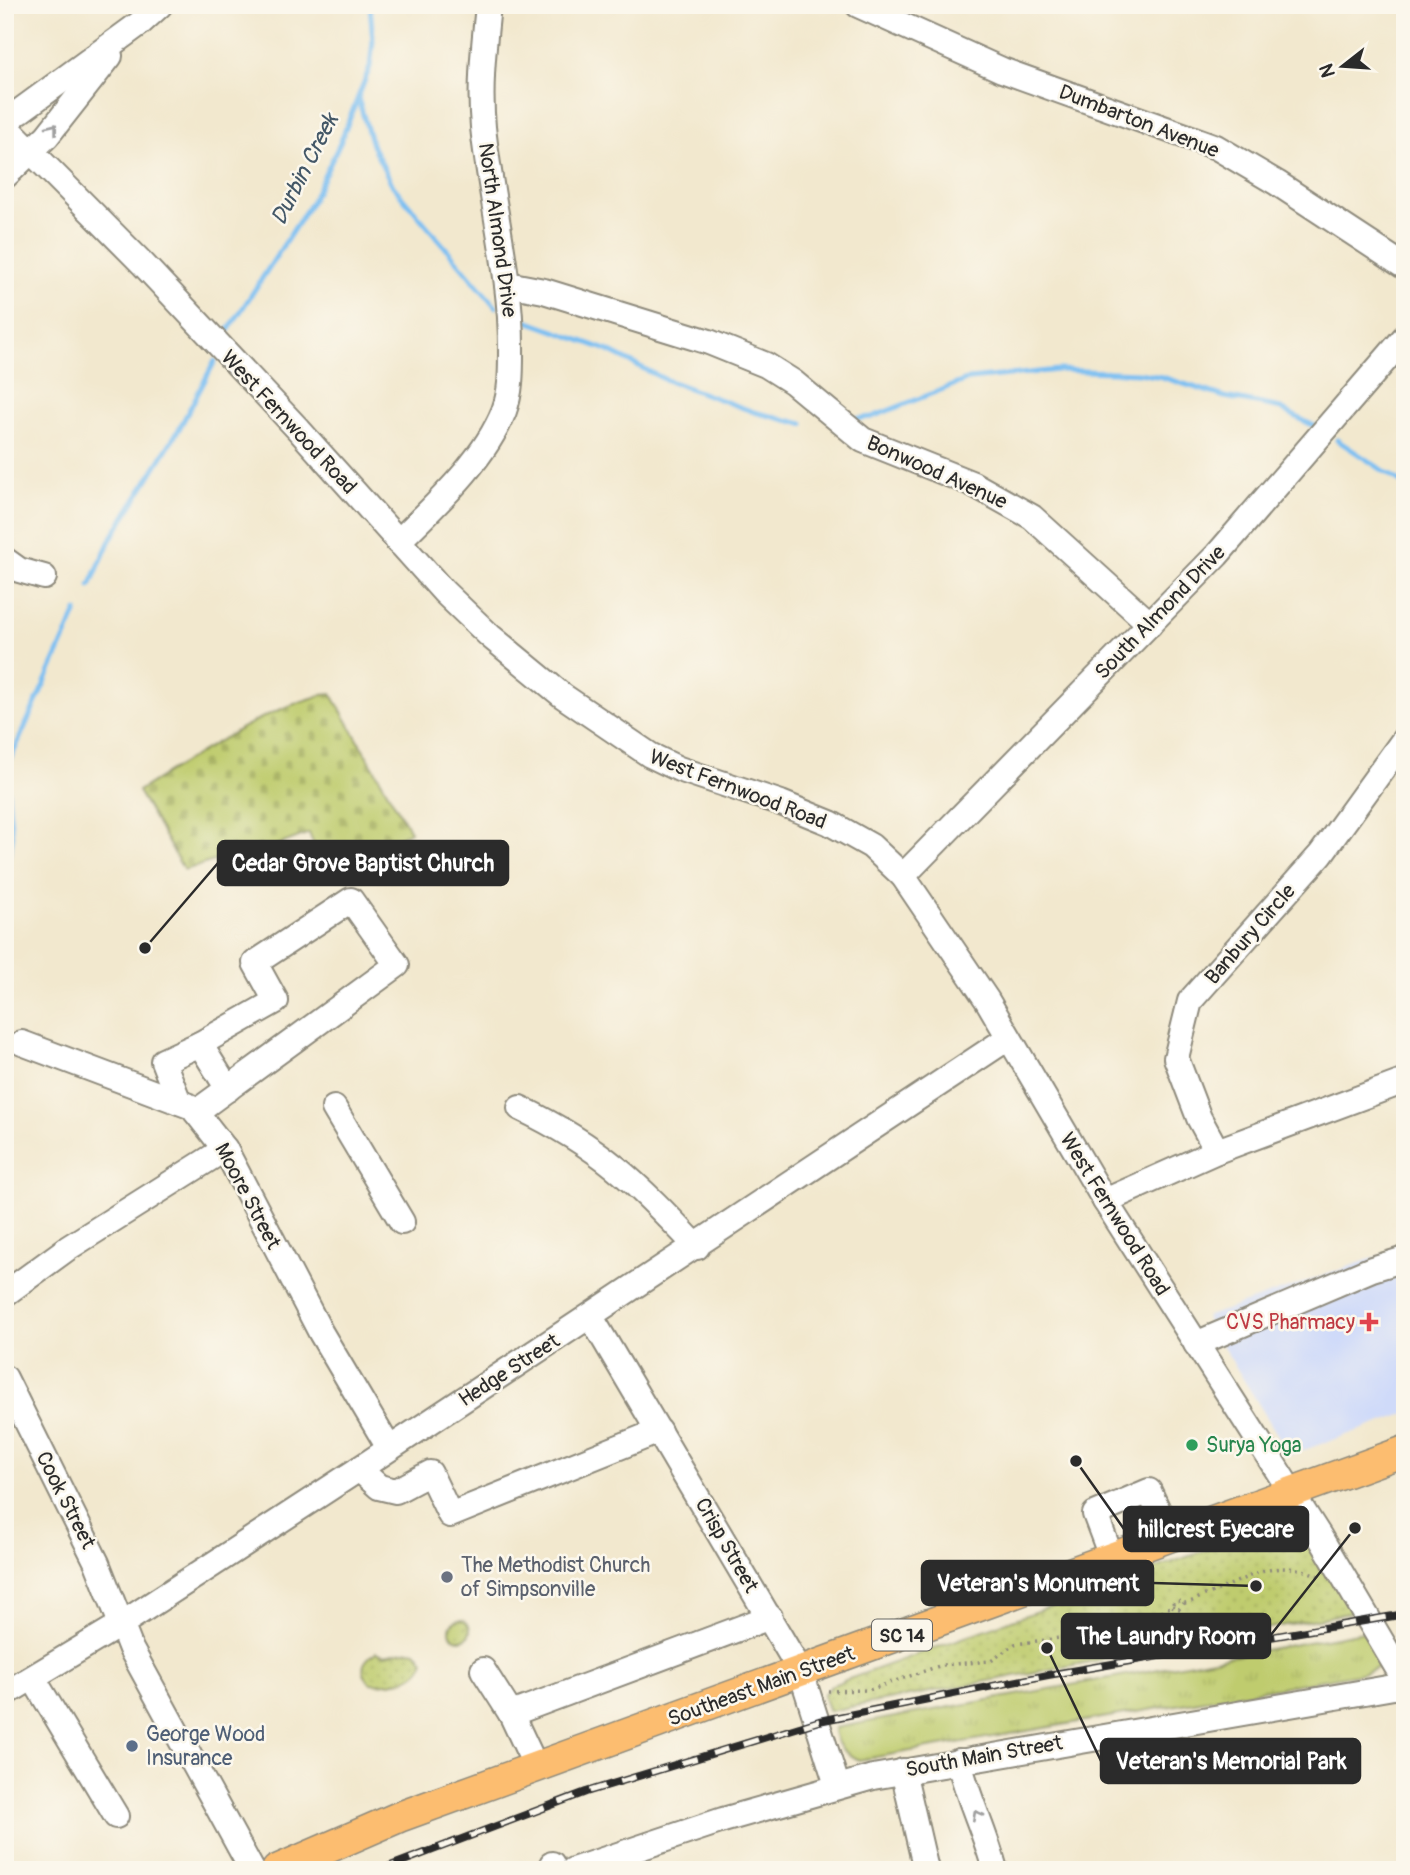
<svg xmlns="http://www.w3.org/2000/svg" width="1410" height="1875" viewBox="0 0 1410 1875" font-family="Pangolin,sans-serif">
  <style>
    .built { fill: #cfdaf9 }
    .grass { fill: url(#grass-tufts); stroke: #757c4c; stroke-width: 2 }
    .cemetery { fill: url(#cemetery-stones); stroke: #757c4c; stroke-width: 2 }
    .park { fill: url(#park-dots); stroke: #757c4c; stroke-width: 2 }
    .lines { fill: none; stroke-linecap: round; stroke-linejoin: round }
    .stream { stroke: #7bbff2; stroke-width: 5 }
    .minor-casing { stroke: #8e8a7c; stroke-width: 28 }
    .major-casing { stroke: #8e8a7c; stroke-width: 33 }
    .path { stroke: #8e8a7c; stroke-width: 3.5; stroke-dasharray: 2 5; stroke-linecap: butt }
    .minor { stroke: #fff; stroke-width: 24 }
    .major { stroke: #fcbd6f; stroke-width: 30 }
    .rail-casing { stroke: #2b2b2b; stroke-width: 8 }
    .rail { stroke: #fbf7ec; stroke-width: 5; stroke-dasharray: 16; stroke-linecap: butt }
    .oneway { stroke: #a0a0a0 }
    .health-dot { fill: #e0444e; stroke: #fbf7ec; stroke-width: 2.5 }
    .leisure-dot { fill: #2e9e5b; stroke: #fbf7ec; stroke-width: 2.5 }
    .worship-dot { fill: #6b7280; stroke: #fbf7ec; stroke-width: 2.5 }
    .service-dot { fill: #5c6f8a; stroke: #fbf7ec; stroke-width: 2.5 }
    .labels { text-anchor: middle; stroke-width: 5; stroke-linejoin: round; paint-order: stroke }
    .shield { fill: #fbf7ec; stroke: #696865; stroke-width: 2 }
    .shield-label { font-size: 19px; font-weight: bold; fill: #2b2b2b }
    .street-label { font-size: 21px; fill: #2b2b2b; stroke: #fbf7ec }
    .health-label { font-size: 21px; fill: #be3a42; stroke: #fbf7ec; text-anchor: end }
    .leisure-label { font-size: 21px; fill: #27864d; stroke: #fbf7ec; text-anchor: start }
    .worship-label { font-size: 21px; fill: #5b616d; stroke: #fbf7ec; text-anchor: start }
    .service-label { font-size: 21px; fill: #4e5e75; stroke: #fbf7ec; text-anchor: start }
    .water-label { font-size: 23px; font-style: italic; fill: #435767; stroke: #fbf7ec }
    .leader { fill: none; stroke: #2b2b2b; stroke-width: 2.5 }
    .callout-dot { fill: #2b2b2b; stroke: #fbf7ec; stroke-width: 2.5 }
    .callout { fill: #2b2b2b; stroke: #2b2b2b; stroke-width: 2.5 }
    .callout-label { font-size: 23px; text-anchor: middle; font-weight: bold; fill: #fff }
  </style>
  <defs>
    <pattern id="grass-tufts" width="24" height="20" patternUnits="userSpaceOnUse" patternTransform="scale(1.75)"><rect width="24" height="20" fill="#bfcc6e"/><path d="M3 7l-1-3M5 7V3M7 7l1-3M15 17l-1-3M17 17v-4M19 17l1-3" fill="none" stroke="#a4af5f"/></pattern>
    <pattern id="cemetery-stones" width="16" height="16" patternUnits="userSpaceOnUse" patternTransform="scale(1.75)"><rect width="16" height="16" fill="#bfcc6e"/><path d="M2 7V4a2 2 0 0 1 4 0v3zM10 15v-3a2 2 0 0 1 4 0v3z" fill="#a4af5f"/></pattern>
    <pattern id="park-dots" width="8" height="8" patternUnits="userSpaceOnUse" patternTransform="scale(1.75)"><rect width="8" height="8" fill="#bfcc6e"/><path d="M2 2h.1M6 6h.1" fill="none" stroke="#a4af5f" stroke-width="1.8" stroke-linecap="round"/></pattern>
  </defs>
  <rect width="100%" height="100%" fill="#fbf7ec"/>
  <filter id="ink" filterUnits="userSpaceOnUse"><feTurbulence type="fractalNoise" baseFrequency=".0143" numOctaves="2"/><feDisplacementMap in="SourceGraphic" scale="14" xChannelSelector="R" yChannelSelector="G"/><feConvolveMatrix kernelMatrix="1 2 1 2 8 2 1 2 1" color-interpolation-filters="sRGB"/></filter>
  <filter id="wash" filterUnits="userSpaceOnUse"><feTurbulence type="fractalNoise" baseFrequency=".00686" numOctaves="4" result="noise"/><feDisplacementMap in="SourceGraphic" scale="28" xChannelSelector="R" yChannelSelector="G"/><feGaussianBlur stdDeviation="1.57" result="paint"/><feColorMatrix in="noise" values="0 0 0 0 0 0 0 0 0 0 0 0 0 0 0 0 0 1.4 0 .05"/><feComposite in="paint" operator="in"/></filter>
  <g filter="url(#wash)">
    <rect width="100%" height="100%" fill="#f2e8ce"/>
    <!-- built -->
    <polygon class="built" points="1405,1247 1405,1414 1290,1455 1205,1317"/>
    <!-- grass -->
    <path class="grass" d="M1363 1632 1382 1660 1380 1667 1362 1673 859 1760C845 1754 834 1744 834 1728Z"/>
    <!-- cemetery -->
    <path class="cemetery" d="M331 693 410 831 347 869 325 874 309 833 247 857 240 853 184 870 138 791C199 754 260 709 331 693Z"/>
    <!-- park -->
    <g class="park">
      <polygon points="1270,1527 1289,1528 1309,1544 1354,1612 829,1711 823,1696 832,1685"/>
      <circle cx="460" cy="1630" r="10"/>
      <path d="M410 1650 416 1651 424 1661C419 1681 388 1685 370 1683 359 1669 362 1661 376 1652L384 1655Z"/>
    </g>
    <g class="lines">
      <!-- stream -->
      <g class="stream">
        <polyline points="358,98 372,145 393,186 496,307"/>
        <polyline points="524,320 607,350 664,379 754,412 803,424"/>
        <polyline points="226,334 312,201 340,143 370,67 373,41 370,5"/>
        <polyline points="853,419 872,417 969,379 1058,370 1139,373 1162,377 1225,397 1277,407 1318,428"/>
        <polyline points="1337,440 1405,485"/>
        <polyline points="90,586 109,542 179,429 215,361"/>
        <polyline points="5,871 12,840 6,769 77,611"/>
      </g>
    </g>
  </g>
  <g filter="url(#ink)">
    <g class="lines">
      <defs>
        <g id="minor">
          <polyline points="858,5 1002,70 1216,147 1277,183 1405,267"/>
          <polyline points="5,122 139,24 160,5"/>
          <polyline points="5,125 143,264 298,429 444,592 490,636 563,696 650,755 679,769 781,803 830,823 871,846 903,876 987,1000 1105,1201 1320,1537 1405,1681"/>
          <polyline points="5,176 47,136 110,56"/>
          <polyline points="507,284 544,291 709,342 766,365 793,382 863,440 973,484 1032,517 1150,624"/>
          <path d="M398 542C436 504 484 461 504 411 511 392 511 372 511 353 512 276 491 203 483 127 479 86 484 46 488 5"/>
          <polyline points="5,560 19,570 44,577"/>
          <polyline points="1405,738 1321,854 1190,1001 1176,1058 1199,1118 1217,1151 1405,1081"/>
          <polyline points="903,876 1217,555 1405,337"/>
          <polyline points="22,1043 192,1107 225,1149 321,1333 389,1448"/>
          <polyline points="179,1102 163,1061 200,1044 228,1089"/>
          <polyline points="334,1108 402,1222"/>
          <path d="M520 1108C601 1147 636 1182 697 1247"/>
          <polyline points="196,1112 397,965 351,900 255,963 276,1001 200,1044"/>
          <polyline points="1105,1201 1217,1151"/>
          <polyline points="5,1294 68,1248 225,1149"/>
          <polyline points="591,1317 801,1672 837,1785"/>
          <polyline points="1196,1344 1372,1269 1405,1259"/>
          <polyline points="5,1378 97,1563 131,1649 252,1870"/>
          <polyline points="359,1469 379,1487 396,1491 430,1473 450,1515 659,1431"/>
          <polyline points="1112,1559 1095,1514 1149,1491 1171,1538"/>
          <polyline points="483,1670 511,1714 536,1767"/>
          <polyline points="33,1678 116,1816"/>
          <polyline points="5,1694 123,1623 359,1469 1008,1038"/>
          <polyline points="511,1714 770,1617"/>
          <path d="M959 1761C968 1800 985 1831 995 1870"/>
          <polyline points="903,1771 926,1870"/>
          <polyline points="552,1864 553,1870"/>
          <polyline points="573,1870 723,1820 873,1777 1405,1685"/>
        </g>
        <polyline id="major" points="277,1870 399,1817 1405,1451"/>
      </defs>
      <!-- minor casing -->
      <use href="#minor" class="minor-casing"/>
      <!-- major casing -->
      <use href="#major" class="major-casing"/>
      <!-- path -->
      <g class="path">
        <polyline points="1172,1606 1179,1609 1184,1603"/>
        <path d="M828 1691 869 1690 942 1665 991 1661 1015 1644 1060 1638 1100 1620 1140 1622 1172 1606 1174 1601C1178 1600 1181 1602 1184 1603 1190 1603 1200 1597 1205 1595 1246 1581 1273 1555 1319 1576"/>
      </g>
      <!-- minor -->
      <use href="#minor" class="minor"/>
      <!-- major -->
      <use href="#major" class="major"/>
      <defs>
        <polyline id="rail" points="380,1870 586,1792 819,1721 1048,1675 1405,1614"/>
      </defs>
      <!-- rail casing -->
      <use href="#rail" class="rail-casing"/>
      <!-- rail -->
      <use href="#rail" class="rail"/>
    </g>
    <!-- one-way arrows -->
    <defs><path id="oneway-chevron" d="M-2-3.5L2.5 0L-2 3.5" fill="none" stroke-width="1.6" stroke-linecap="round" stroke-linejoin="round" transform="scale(1.75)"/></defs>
    <g class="oneway">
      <use href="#oneway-chevron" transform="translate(53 128) rotate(-52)"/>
      <use href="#oneway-chevron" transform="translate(977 1815) rotate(-119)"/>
    </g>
  </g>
  <!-- markers -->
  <path class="health-dot" d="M1365.5 1311.5h7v7h7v7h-7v7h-7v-7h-7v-7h7z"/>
  <circle class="leisure-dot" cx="1192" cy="1445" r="7"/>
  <circle class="worship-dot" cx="447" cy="1577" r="7"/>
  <circle class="service-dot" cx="132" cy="1746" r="7"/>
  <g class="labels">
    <!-- shield labels -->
    <rect class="shield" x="872" y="1619.5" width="60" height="31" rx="5"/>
    <g class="shield-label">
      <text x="902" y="1642">SC 14</text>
    </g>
    <!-- street labels -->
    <g class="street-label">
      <text transform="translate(1139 121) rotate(21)" y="7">Dumbarton Avenue</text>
      <text transform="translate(498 230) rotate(82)" y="7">North Almond Drive</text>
      <text transform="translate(289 422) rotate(47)" y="7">West Fernwood Road</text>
      <text transform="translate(937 472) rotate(24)" y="7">Bonwood Avenue</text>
      <text transform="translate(1160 612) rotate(-46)" y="7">South Almond Drive</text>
      <text transform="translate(738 789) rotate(21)" y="7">West Fernwood Road</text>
      <text transform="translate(1250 934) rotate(-49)" y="7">Banbury Circle</text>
      <text transform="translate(248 1196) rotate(62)" y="7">Moore Street</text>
      <text transform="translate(1115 1214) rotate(58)" y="7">West Fernwood Road</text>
      <text transform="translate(509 1370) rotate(-33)" y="7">Hedge Street</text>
      <text transform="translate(66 1500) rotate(63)" y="7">Cook Street</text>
      <text transform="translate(727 1545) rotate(60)" y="7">Crisp Street</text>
      <text transform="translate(761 1686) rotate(-20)" y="7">Southeast Main Street</text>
      <text transform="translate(984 1756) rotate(-10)" y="7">South Main Street</text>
    </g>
    <!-- health labels -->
    <g class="health-label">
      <text x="1355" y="1329">CVS Pharmacy</text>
    </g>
    <!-- leisure labels -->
    <g class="leisure-label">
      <text x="1206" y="1452">Surya Yoga</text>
    </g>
    <!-- worship labels -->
    <g class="worship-label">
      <text x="461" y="1572">The Methodist Church<tspan x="461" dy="24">of Simpsonville</tspan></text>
    </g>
    <!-- service labels -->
    <g class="service-label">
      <text x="146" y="1741">George Wood<tspan x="146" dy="24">Insurance</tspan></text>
    </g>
    <!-- water labels -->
    <g class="water-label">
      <text transform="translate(304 169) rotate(-63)" y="8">Durbin Creek</text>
    </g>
  </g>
  <!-- callouts -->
  <path class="leader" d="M145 948L218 863M1076 1461L1124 1529M1256 1586L1153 1583M1355 1528L1270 1636M1047 1648L1101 1761"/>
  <g class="callout-dot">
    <circle cx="145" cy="948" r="7"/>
    <circle cx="1076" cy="1461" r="7"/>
    <circle cx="1256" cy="1586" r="7"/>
    <circle cx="1355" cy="1528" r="7"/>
    <circle cx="1047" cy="1648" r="7"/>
  </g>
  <g class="callout">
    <rect x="218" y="841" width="290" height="44" rx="7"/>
    <rect x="1124" y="1507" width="184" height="44" rx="7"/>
    <rect x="922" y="1561" width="231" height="44" rx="7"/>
    <rect x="1062" y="1614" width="208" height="44" rx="7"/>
    <rect x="1101" y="1739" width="259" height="44" rx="7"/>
  </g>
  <g class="callout-label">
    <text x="363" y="871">Cedar Grove Baptist Church</text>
    <text x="1216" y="1537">hillcrest Eyecare</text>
    <text x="1038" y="1591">Veteran's Monument</text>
    <text x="1166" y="1644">The Laundry Room</text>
    <text x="1231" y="1769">Veteran's Memorial Park</text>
  </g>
  <!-- margin -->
  <rect width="1410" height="1875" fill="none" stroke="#fbf7ec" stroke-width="28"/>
  <!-- north arrow -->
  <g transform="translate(1343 66) rotate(253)" stroke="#fbf7ec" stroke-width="5" paint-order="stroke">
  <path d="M0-5L12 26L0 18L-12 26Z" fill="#2b2b2b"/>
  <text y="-10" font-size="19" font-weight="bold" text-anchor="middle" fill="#2b2b2b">N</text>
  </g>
</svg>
